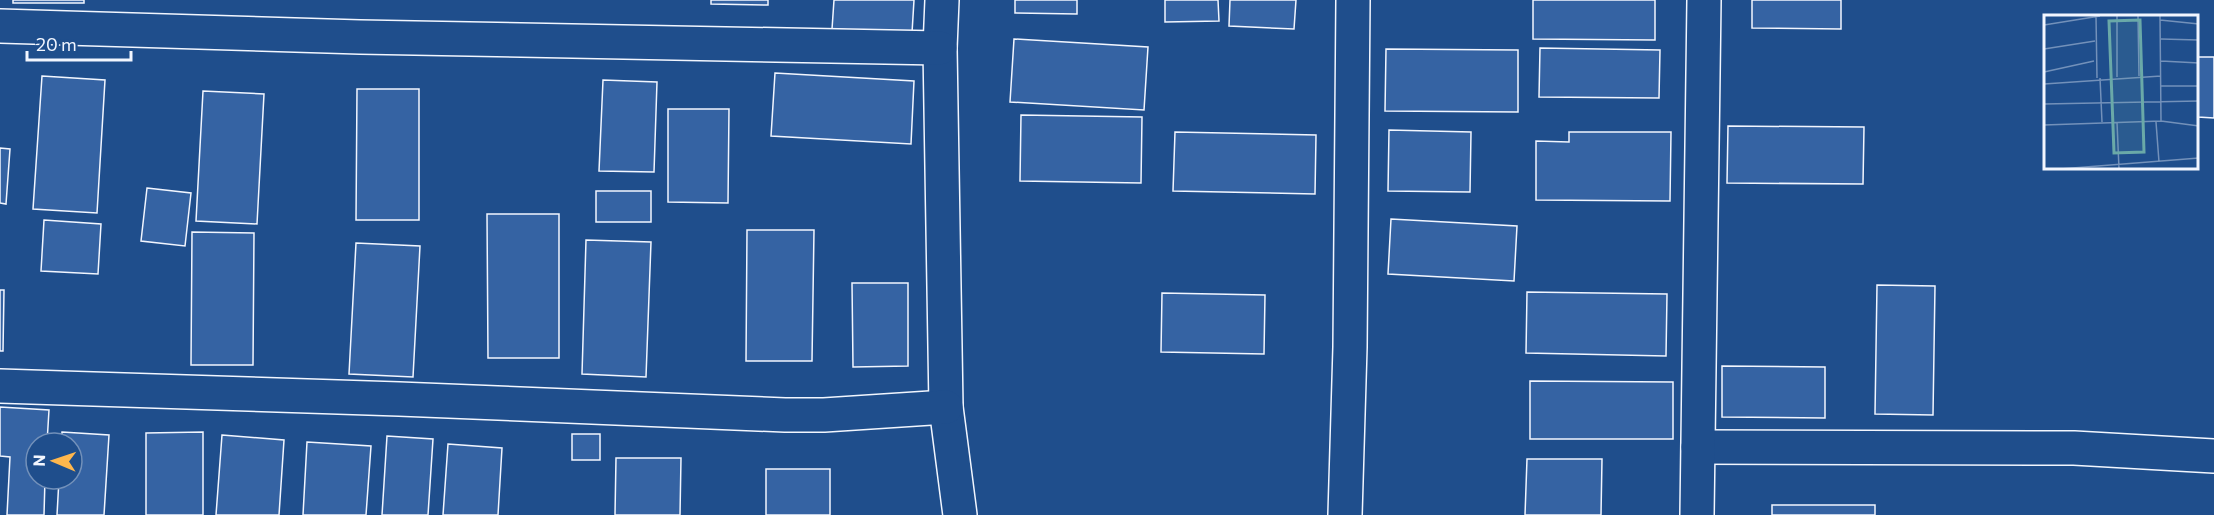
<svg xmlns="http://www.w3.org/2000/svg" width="2214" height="515" viewBox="0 0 2214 515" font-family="Commissioner,sans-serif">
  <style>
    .building { fill: #3563a3; stroke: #f2f6ff; stroke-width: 1.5 }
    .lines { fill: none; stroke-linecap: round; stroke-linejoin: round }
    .minor-casing { stroke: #f2f6ff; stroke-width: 36 }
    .minor { stroke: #1f4e8c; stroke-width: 33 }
    .inset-road { fill: none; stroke: #7391ba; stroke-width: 1.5 }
    .view { fill: #6aa9a8; fill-opacity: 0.15; stroke: #6aa9a8; stroke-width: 3 }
    .inset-edge { fill: none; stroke: #f2f6ff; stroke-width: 3 }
  </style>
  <rect width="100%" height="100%" fill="#1f4e8c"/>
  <!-- building -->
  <g class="building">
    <rect x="13" y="0" width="71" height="3"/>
    <polygon points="711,0 768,0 768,5 711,4"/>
    <polygon points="834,0 914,0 912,33 832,29"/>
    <polygon points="1015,0 1077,0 1077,14 1015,13"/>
    <polygon points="1165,0 1218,0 1219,21 1165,22"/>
    <polygon points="1230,0 1296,0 1294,29 1229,26"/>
    <polygon points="1533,0 1655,0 1655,40 1533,39"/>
    <polygon points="1752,0 1841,0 1841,29 1752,28"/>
    <polygon points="1014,39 1148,47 1144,110 1010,102"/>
    <polygon points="1540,48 1660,50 1659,98 1539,97"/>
    <polygon points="1386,49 1518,50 1518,112 1385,111"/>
    <polygon points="2198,57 2214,57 2214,118 2198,117"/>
    <polygon points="775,73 914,81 911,144 771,136"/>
    <polygon points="42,76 105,80 97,213 33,209"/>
    <polygon points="603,80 657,82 654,172 599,171"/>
    <polygon points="357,89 419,89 419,220 356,220"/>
    <polygon points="203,91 264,94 257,224 196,221"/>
    <polygon points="668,109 729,109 728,203 668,202"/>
    <polygon points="1021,115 1142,117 1141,183 1020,181"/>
    <polygon points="1728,126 1864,127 1863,184 1727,183"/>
    <polygon points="1389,130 1471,132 1470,192 1388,191"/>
    <polygon points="1175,132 1316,135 1315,194 1173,191"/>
    <polygon points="1569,132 1671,132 1670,201 1536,200 1536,141 1569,142"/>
    <polygon points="0,148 10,149 6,204 0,203"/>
    <polygon points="147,188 191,193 185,246 141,241"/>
    <rect x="596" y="191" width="55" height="31"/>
    <polygon points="487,214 559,214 559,358 488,358"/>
    <polygon points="1391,219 1517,226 1514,281 1388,274"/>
    <polygon points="44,220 101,224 98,274 41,271"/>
    <polygon points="747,230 814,230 812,361 746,361"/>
    <polygon points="192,232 254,233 253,365 191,365"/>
    <polygon points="586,240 651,242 646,377 582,374"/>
    <polygon points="356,243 420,246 413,377 349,374"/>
    <polygon points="852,283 908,283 908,366 853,367"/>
    <polygon points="1877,285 1935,286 1933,415 1875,414"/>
    <polygon points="0,290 4,290 3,351 0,351"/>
    <polygon points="1527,292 1667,294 1666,356 1526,353"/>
    <polygon points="1162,293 1265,295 1264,354 1161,352"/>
    <polygon points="1722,366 1825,367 1825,418 1722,417"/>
    <polygon points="1530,381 1673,382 1673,439 1530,439"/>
    <polygon points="0,407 49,410 47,443 36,443 36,479 45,479 44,515 7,515 10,457 0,456"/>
    <polygon points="62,432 109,435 104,515 57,515 59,479 72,479 72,443 61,443"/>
    <polygon points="203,432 203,515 146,515 146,433"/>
    <rect x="572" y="434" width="28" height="26"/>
    <polygon points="222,435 284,440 279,515 216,515"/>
    <polygon points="387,436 433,439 428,515 382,515"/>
    <polygon points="307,442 371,446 366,515 303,515"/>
    <polygon points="448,444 502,448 498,515 443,515"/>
    <polygon points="616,458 681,458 680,515 615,515"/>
    <polygon points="1527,459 1602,459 1601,515 1525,515"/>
    <rect x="766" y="469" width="64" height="46"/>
    <rect x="1772" y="505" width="103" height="10"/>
  </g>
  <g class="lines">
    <defs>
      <g id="minor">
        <polyline points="942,0 940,48 946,407 960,515"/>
        <polyline points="0,26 360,37 940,48"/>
        <polyline points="0,386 399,399 785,415 824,415 946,407"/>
        <polyline points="1698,447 2074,448 2214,456"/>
        <polyline points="1345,515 1350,347 1353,0"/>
        <polyline points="1697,515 1704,0"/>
      </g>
    </defs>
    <!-- minor casing -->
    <use href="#minor" class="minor-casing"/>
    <!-- minor -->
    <use href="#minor" class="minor"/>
  </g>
  <!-- overview -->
  <g transform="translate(2044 15)">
    <rect width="154" height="154" fill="#1f4e8c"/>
    <path class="inset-road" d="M52 1 53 63M73 1V62M94 1 95 61M116 5 155 9M0 10 56 1M117 24 155 25M0 34 51 26M117 46 155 48M0 57 50 46M56 63 58 107M0 69 117 61M117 71H155M0 89 155 86M117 106 155 111M73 107 75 154M112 107 115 147M0 110 117 106 116 1M16 154 155 143"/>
    <path class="view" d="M96 5 100 137 70 138 65 6Z"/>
    <rect width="154" height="154" class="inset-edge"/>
  </g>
  <!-- north arrow -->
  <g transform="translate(54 461) rotate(272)"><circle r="28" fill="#1f4e8c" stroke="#7391ba" stroke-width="1.5"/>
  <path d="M0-4.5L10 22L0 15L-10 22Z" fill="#ffb74d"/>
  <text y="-9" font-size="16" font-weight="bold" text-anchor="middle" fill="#f2f6ff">N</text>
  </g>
  <!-- scale -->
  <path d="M27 51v9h104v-9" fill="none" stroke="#f2f6ff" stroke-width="3"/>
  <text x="36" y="51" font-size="18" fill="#f2f6ff" stroke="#1f4e8c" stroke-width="4.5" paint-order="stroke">20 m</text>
</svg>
